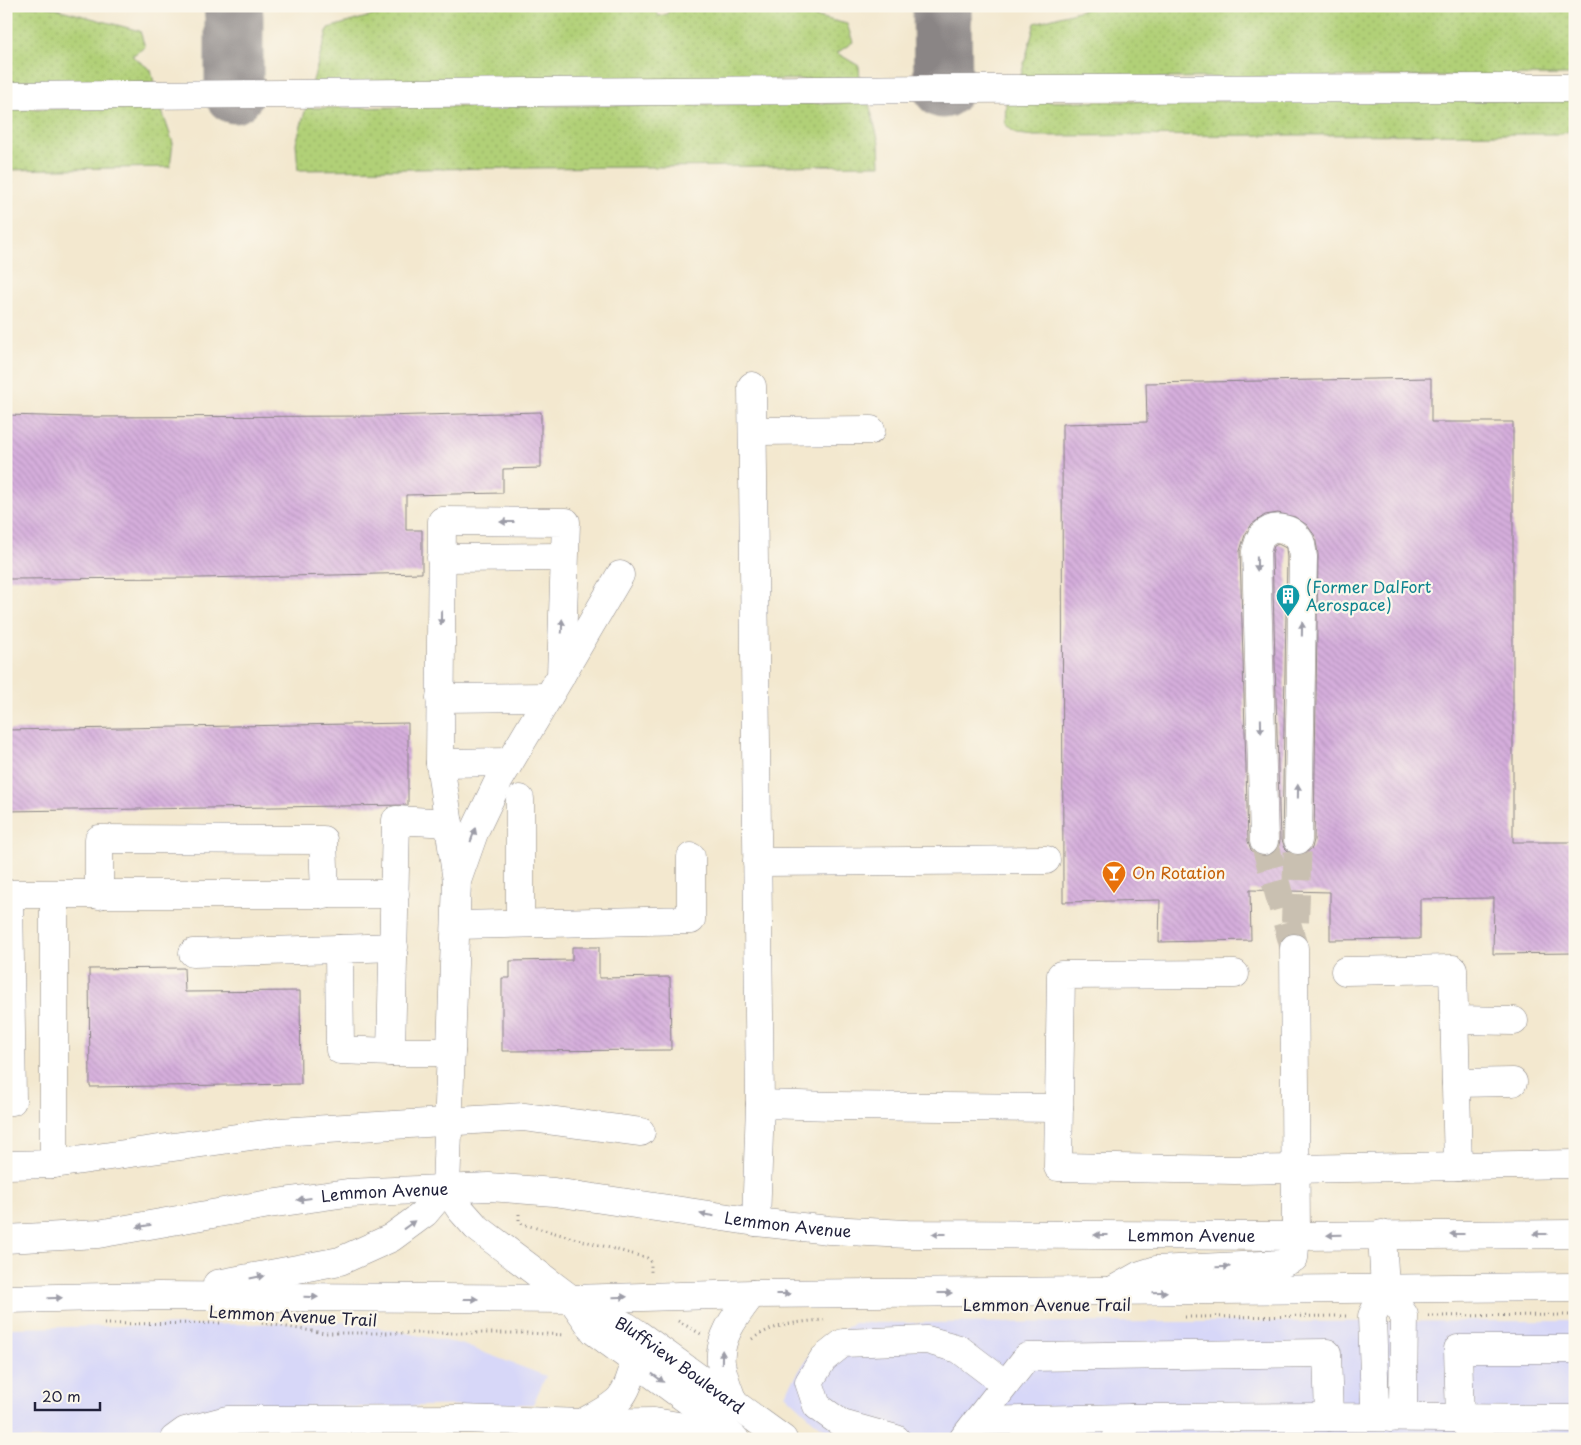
<svg xmlns="http://www.w3.org/2000/svg" width="1581" height="1445" viewBox="0 0 1581 1445" font-family="'Playpen Sans',sans-serif">
  <style>
    .built { fill: #d7d7f8 }
    .grass { fill: url(#grass-dots); stroke: #6a7959 }
    .lines { fill: none; stroke-linecap: round; stroke-linejoin: round }
    .taxiway { stroke: #8a8585; stroke-width: 59 }
    .building { fill: url(#building-back-hatch); fill-rule: evenodd }
    .minor-tunnel { stroke: #c9c0b1; stroke-width: 28; stroke-dasharray: 28 14; stroke-linecap: butt }
    .minor-casing { stroke: #8a8585; stroke-width: 29 }
    .major-casing { stroke: #8a8585; stroke-width: 29 }
    .path { stroke: #8a8585; stroke-width: 3; stroke-dasharray: 1 4; stroke-linecap: butt }
    .minor { stroke: #fff; stroke-width: 28 }
    .major { stroke: #fff; stroke-width: 28 }
    .oneway { fill: #9c9ca7 }
    .labels { text-anchor: middle; stroke-width: 4.5; stroke-linejoin: round; paint-order: stroke }
    .culture-label { font-size: 16px; fill: #0d838f; stroke: #fbf7ec; text-anchor: start }
    .food-label { font-size: 16px; fill: #c56008; stroke: #fbf7ec; text-anchor: start }
    .street-label { font-size: 16px; fill: #22223b; stroke: #fbf7ec }
  </style>
  <defs>
    <pattern id="grass-dots" width="8" height="8" patternUnits="userSpaceOnUse" patternTransform="scale(1.25)"><rect width="8" height="8" fill="#b1d077"/><path d="M2 2h.1M6 6h.1" fill="none" stroke="#98b268" stroke-width="1.8" stroke-linecap="round"/></pattern>
    <pattern id="building-back-hatch" width="6" height="6" patternUnits="userSpaceOnUse" patternTransform="scale(1.25)"><rect width="6" height="6" fill="#d5aedc"/><path d="M-1 5l2 2M0 0l6 6M5-1l2 2" fill="none" stroke="#b795be"/></pattern>
  </defs>
  <rect width="100%" height="100%" fill="#fbf7ec"/>
  <filter id="ink" filterUnits="userSpaceOnUse"><feTurbulence type="fractalNoise" baseFrequency=".02" numOctaves="2"/><feDisplacementMap in="SourceGraphic" scale="10" xChannelSelector="R" yChannelSelector="G"/><feConvolveMatrix kernelMatrix="1 2 1 2 8 2 1 2 1" color-interpolation-filters="sRGB"/></filter>
  <filter id="wash" filterUnits="userSpaceOnUse"><feTurbulence type="fractalNoise" baseFrequency=".0096" numOctaves="4" result="noise"/><feDisplacementMap in="SourceGraphic" scale="20" xChannelSelector="R" yChannelSelector="G"/><feGaussianBlur stdDeviation="1.12" result="paint"/><feColorMatrix in="noise" values="0 0 0 0 0 0 0 0 0 0 0 0 0 0 0 0 0 1.4 0 .05"/><feComposite in="paint" operator="in"/></filter>
  <g filter="url(#wash)">
    <rect width="100%" height="100%" fill="#f3e8cf"/>
    <!-- built -->
    <g class="built">
      <polygon points="1575,1321 1575,1439 838,1439 814,1421 785,1394 817,1342 854,1323"/>
      <polygon points="351,1322 461,1344 546,1376 533,1404 205,1410 187,1417 151,1439 6,1439 6,1328"/>
    </g>
    <!-- grass -->
    <g class="grass">
      <polygon points="6,6 46,6 140,31 145,47 132,56 151,70 154,83 6,85"/>
      <polygon points="406,6 653,6 659,16 667,14 671,6 773,6 847,24 853,42 837,53 859,66 860,79 312,84 328,28"/>
      <polygon points="1096,6 1575,6 1575,75 1020,79 1035,23"/>
      <polygon points="1575,99 1575,129 1561,134 1034,136 1016,134 1005,124 1006,102"/>
      <polygon points="869,103 879,143 880,165 298,170 296,143 306,108"/>
      <polygon points="161,108 173,143 170,167 6,170 6,109"/>
    </g>
    <g class="lines">
      <!-- taxiway -->
      <g class="taxiway">
        <polyline points="233,6 234,17 234,94"/>
        <polyline points="942,6 943,89"/>
      </g>
    </g>
    <g id="blocks">
      <!-- building -->
      <g class="building">
        <path d="M1431 378V422H1513V842H1575V953L1493 954 1494 898 1420 899V939L1330 940V892L1250 890 1251 940 1159 942 1160 900 1063 902 1062 424 1147 422 1146 383ZM1278 513 1295 517 1307 525 1315 536 1318 554 1314 840 1312 848 1306 853 1297 856 1290 853 1285 848 1282 840 1287 558 1286 548 1278 544 1274 546 1272 553 1280 841 1278 848 1273 854 1264 857 1256 854 1251 850 1248 841 1240 551 1245 535 1252 524 1265 515Z"/>
        <polygon points="541,412 541,468 503,469 503,493 406,495 406,530 422,530 422,573 200,578 6,579 6,415 79,417 382,416"/>
        <polygon points="408,723 408,805 6,811 6,730"/>
        <polygon points="572,947 599,947 599,978 670,977 671,1050 502,1051 502,978 510,978 510,961 572,960"/>
        <polygon points="184,968 185,992 300,991 301,1084 90,1087 89,969"/>
      </g>
    </g>
  </g>
  <g filter="url(#ink)">
    <use href="#blocks" fill-opacity="0" stroke="#8a8585" stroke-width="1"/>
    <g class="lines">
      <!-- minor-tunnel -->
      <g class="minor-tunnel">
        <polyline points="1264,841 1294,948"/>
        <polyline points="1295,922 1298,840"/>
      </g>
      <defs>
        <g id="minor">
          <polyline points="6,96 943,89 1575,88"/>
          <polyline points="752,386 760,1104"/>
          <polyline points="753,431 871,430"/>
          <polyline points="441,558 564,557"/>
          <polyline points="563,672 620,575"/>
          <polyline points="440,698 548,697"/>
          <polyline points="440,763 509,762"/>
          <polyline points="449,823 396,820 391,1052 451,1052"/>
          <path d="M1264 841 1256 551C1258 546 1259 539 1262 536 1274 523 1292 528 1300 541 1302 546 1302 552 1303 557L1298 840"/>
          <polyline points="757,862 1046,860"/>
          <polyline points="6,894 395,894"/>
          <polyline points="54,895 54,1164"/>
          <polyline points="99,895 99,839 323,840 325,895"/>
          <polyline points="520,923 520,799"/>
          <polyline points="456,925 691,920 691,857"/>
          <polyline points="1294,948 1296,1236"/>
          <polyline points="193,953 339,949"/>
          <polyline points="1345,971 1453,969 1458,1166"/>
          <polyline points="1235,974 1061,975 1058,1167 1235,1170 1575,1164"/>
          <polyline points="1454,1020 1514,1021"/>
          <polyline points="391,1052 340,1050 339,949 394,947"/>
          <polyline points="1456,1083 1513,1082"/>
          <polyline points="6,1101 12,1101 9,894"/>
          <polyline points="6,1165 54,1164 279,1132 524,1117 641,1132"/>
          <polyline points="446,1188 457,881 440,763 442,521 566,522 561,676 499,780 475,830 457,881"/>
          <polyline points="756,1222 760,1104 835,1106 1059,1108"/>
          <polygon points="1385,1289 1404,1315 1403,1404 1390,1418 1375,1406 1372,1316"/>
          <polyline points="977,1421 1131,1418"/>
          <polyline points="174,1439 185,1431 227,1420 460,1419 582,1423 654,1422 678,1426 700,1439"/>
          <polyline points="896,1439 842,1424 817,1406 809,1382 823,1359 843,1343 927,1340 959,1349 1005,1384"/>
          <polyline points="963,1439 1027,1357 1327,1353 1329,1417 1575,1419"/>
          <polyline points="1116,1439 1131,1418 1329,1417"/>
          <polyline points="1481,1439 1460,1419 1458,1349 1575,1349"/>
        </g>
        <g id="major">
          <path id="s1" d="M446 1188 460 1209 476 1227 571 1299 626 1326 638 1334 783 1439"/>
          <polyline points="1382,1234 1385,1289"/>
          <path id="s2" d="M6 1239 98 1234 269 1204 347 1193 489 1187 554 1192 756 1222 829 1230 907 1234 1296 1236 1575 1234"/>
          <polyline points="217,1284 340,1261 391,1238 425,1213 446,1188"/>
          <polyline points="1115,1289 1140,1275 1156,1270 1281,1264 1294,1258 1296,1236"/>
          <polyline points="6,1299 158,1296 571,1299 752,1294 1575,1287"/>
          <polyline points="575,1304 594,1331 709,1416 735,1439"/>
          <path d="M734 1404C729 1391 723 1377 721 1363 718 1337 737 1314 752 1294"/>
          <path d="M582 1423C617 1403 625 1403 635 1362"/>
        </g>
      </defs>
      <!-- minor casing -->
      <use href="#minor" class="minor-casing"/>
      <!-- major casing -->
      <use href="#major" class="major-casing"/>
      <!-- path -->
      <g class="path">
        <polyline points="519,1214 519,1220 522,1224 647,1258 651,1262 651,1272"/>
        <polyline points="1428,1316 1575,1315"/>
        <polyline points="1185,1317 1349,1316"/>
        <polyline points="678,1321 701,1334"/>
        <polyline points="262,1323 325,1333 525,1333 567,1335"/>
        <polyline points="104,1324 220,1323"/>
        <path d="M752 1339C774 1324 798 1322 824 1320"/>
      </g>
      <!-- minor -->
      <use href="#minor" class="minor"/>
      <!-- major -->
      <use href="#major" class="major"/>
    </g>
    <!-- one-way arrows -->
    <defs><path id="oneway-solid" d="M-6-.8H1V-3.2L6.5 0L1 3.2V.8H-6Z" transform="scale(1.25)"/></defs>
    <g class="oneway">
      <use href="#oneway-solid" transform="translate(507 522) rotate(-180)"/>
      <use href="#oneway-solid" transform="translate(1257 564) rotate(89)"/>
      <use href="#oneway-solid" transform="translate(441 618) rotate(91)"/>
      <use href="#oneway-solid" transform="translate(562 626) rotate(-88)"/>
      <use href="#oneway-solid" transform="translate(1302 629) rotate(-89)"/>
      <use href="#oneway-solid" transform="translate(1261 726) rotate(89)"/>
      <use href="#oneway-solid" transform="translate(1298 791) rotate(-89)"/>
      <use href="#oneway-solid" transform="translate(473 835) rotate(-70)"/>
      <use href="#oneway-solid" transform="translate(304 1199) rotate(172)"/>
      <use href="#oneway-solid" transform="translate(707 1215) rotate(-171)"/>
      <use href="#oneway-solid" transform="translate(409 1225) rotate(-36)"/>
      <use href="#oneway-solid" transform="translate(144 1226) rotate(170)"/>
      <use href="#oneway-solid" transform="translate(939 1234) rotate(-180)"/>
      <use href="#oneway-solid" transform="translate(1457 1234) rotate(180)"/>
      <use href="#oneway-solid" transform="translate(1540 1234) rotate(-180)"/>
      <use href="#oneway-solid" transform="translate(1101 1235) rotate(-180)"/>
      <use href="#oneway-solid" transform="translate(1334 1235) rotate(179)"/>
      <use href="#oneway-solid" transform="translate(1223 1267) rotate(-2)"/>
      <use href="#oneway-solid" transform="translate(257 1277) rotate(-11)"/>
      <use href="#oneway-solid" transform="translate(1160 1292) rotate(-1)"/>
      <use href="#oneway-solid" transform="translate(945 1293)"/>
      <use href="#oneway-solid" transform="translate(783 1294)"/>
      <use href="#oneway-solid" transform="translate(311 1297) rotate(1)"/>
      <use href="#oneway-solid" transform="translate(620 1297) rotate(-2)"/>
      <use href="#oneway-solid" transform="translate(55 1298) rotate(-1)"/>
      <use href="#oneway-solid" transform="translate(471 1299)"/>
      <use href="#oneway-solid" transform="translate(722 1357) rotate(-89)"/>
      <use href="#oneway-solid" transform="translate(658 1378) rotate(36)"/>
    </g>
  </g>
  <!-- icons -->
  <defs>
    <symbol id="building-pin" viewBox="-11 -11 22 30"><path d="M0 17L-7.5 6A9.5 9.5 0 1 1 7.5 6Z" fill="#0f9aa8" stroke="#fbf7ec"/><path d="M-4-6H4V6H1V3H-1V6H-4ZM-2.5-4.3h1.7v1.8h-1.7ZM.8-4.3h1.7v1.8H.8ZM-2.5-1h1.7V.8h-1.7ZM.8-1h1.7V.8H.8Z" fill="#fff"/></symbol>
    <symbol id="bar-pin" viewBox="-11 -11 22 30"><path d="M0 17L-7.5 6A9.5 9.5 0 1 1 7.5 6Z" fill="#e8710a" stroke="#fbf7ec"/><path d="M-6-5H6L.8 .8V4.5H3.5V6h-7V4.5H-.8V.8Z" fill="#fff"/></symbol>
  </defs>
  <g fill-rule="evenodd">
    <use href="#building-pin" x="1274" y="582" width="28" height="38"/>
    <use href="#bar-pin" x="1100" y="859" width="28" height="38"/>
  </g>
  <g class="labels">
    <!-- culture labels -->
    <g class="culture-label">
      <text x="1306" y="593">(Former DalFort<tspan x="1306" dy="18">Aerospace)</tspan></text>
    </g>
    <!-- food labels -->
    <g class="food-label">
      <text x="1132" y="879">On Rotation</text>
    </g>
    <!-- street labels -->
    <g class="street-label">
      <text dy="6" stroke="none"><textPath href="#s2" startOffset="382">Lemmon Avenue</textPath></text>
      <text dy="6" stroke="none"><textPath href="#s2" startOffset="788">Lemmon Avenue</textPath></text>
      <text dy="6" stroke="none"><textPath href="#s2" startOffset="1192">Lemmon Avenue</textPath></text>
      <text x="1047" y="1311">Lemmon Avenue Trail</text>
      <text transform="translate(293 1316) rotate(3)" y="6">Lemmon Avenue Trail</text>
      <text dy="6" stroke="none"><textPath href="#s1" startOffset="296">Bluffview Boulevard</textPath></text>
    </g>
  </g>
  <!-- margin -->
  <rect width="1581" height="1445" fill="none" stroke="#fbf7ec" stroke-width="25"/>
  <!-- scale -->
  <path d="M35 1402v8h65v-8" fill="none" stroke="#22223b" stroke-width="2.5"/>
  <text x="42" y="1402" font-size="15" fill="#22223b" stroke="#fbf7ec" stroke-width="4" paint-order="stroke">20 m</text>
</svg>
